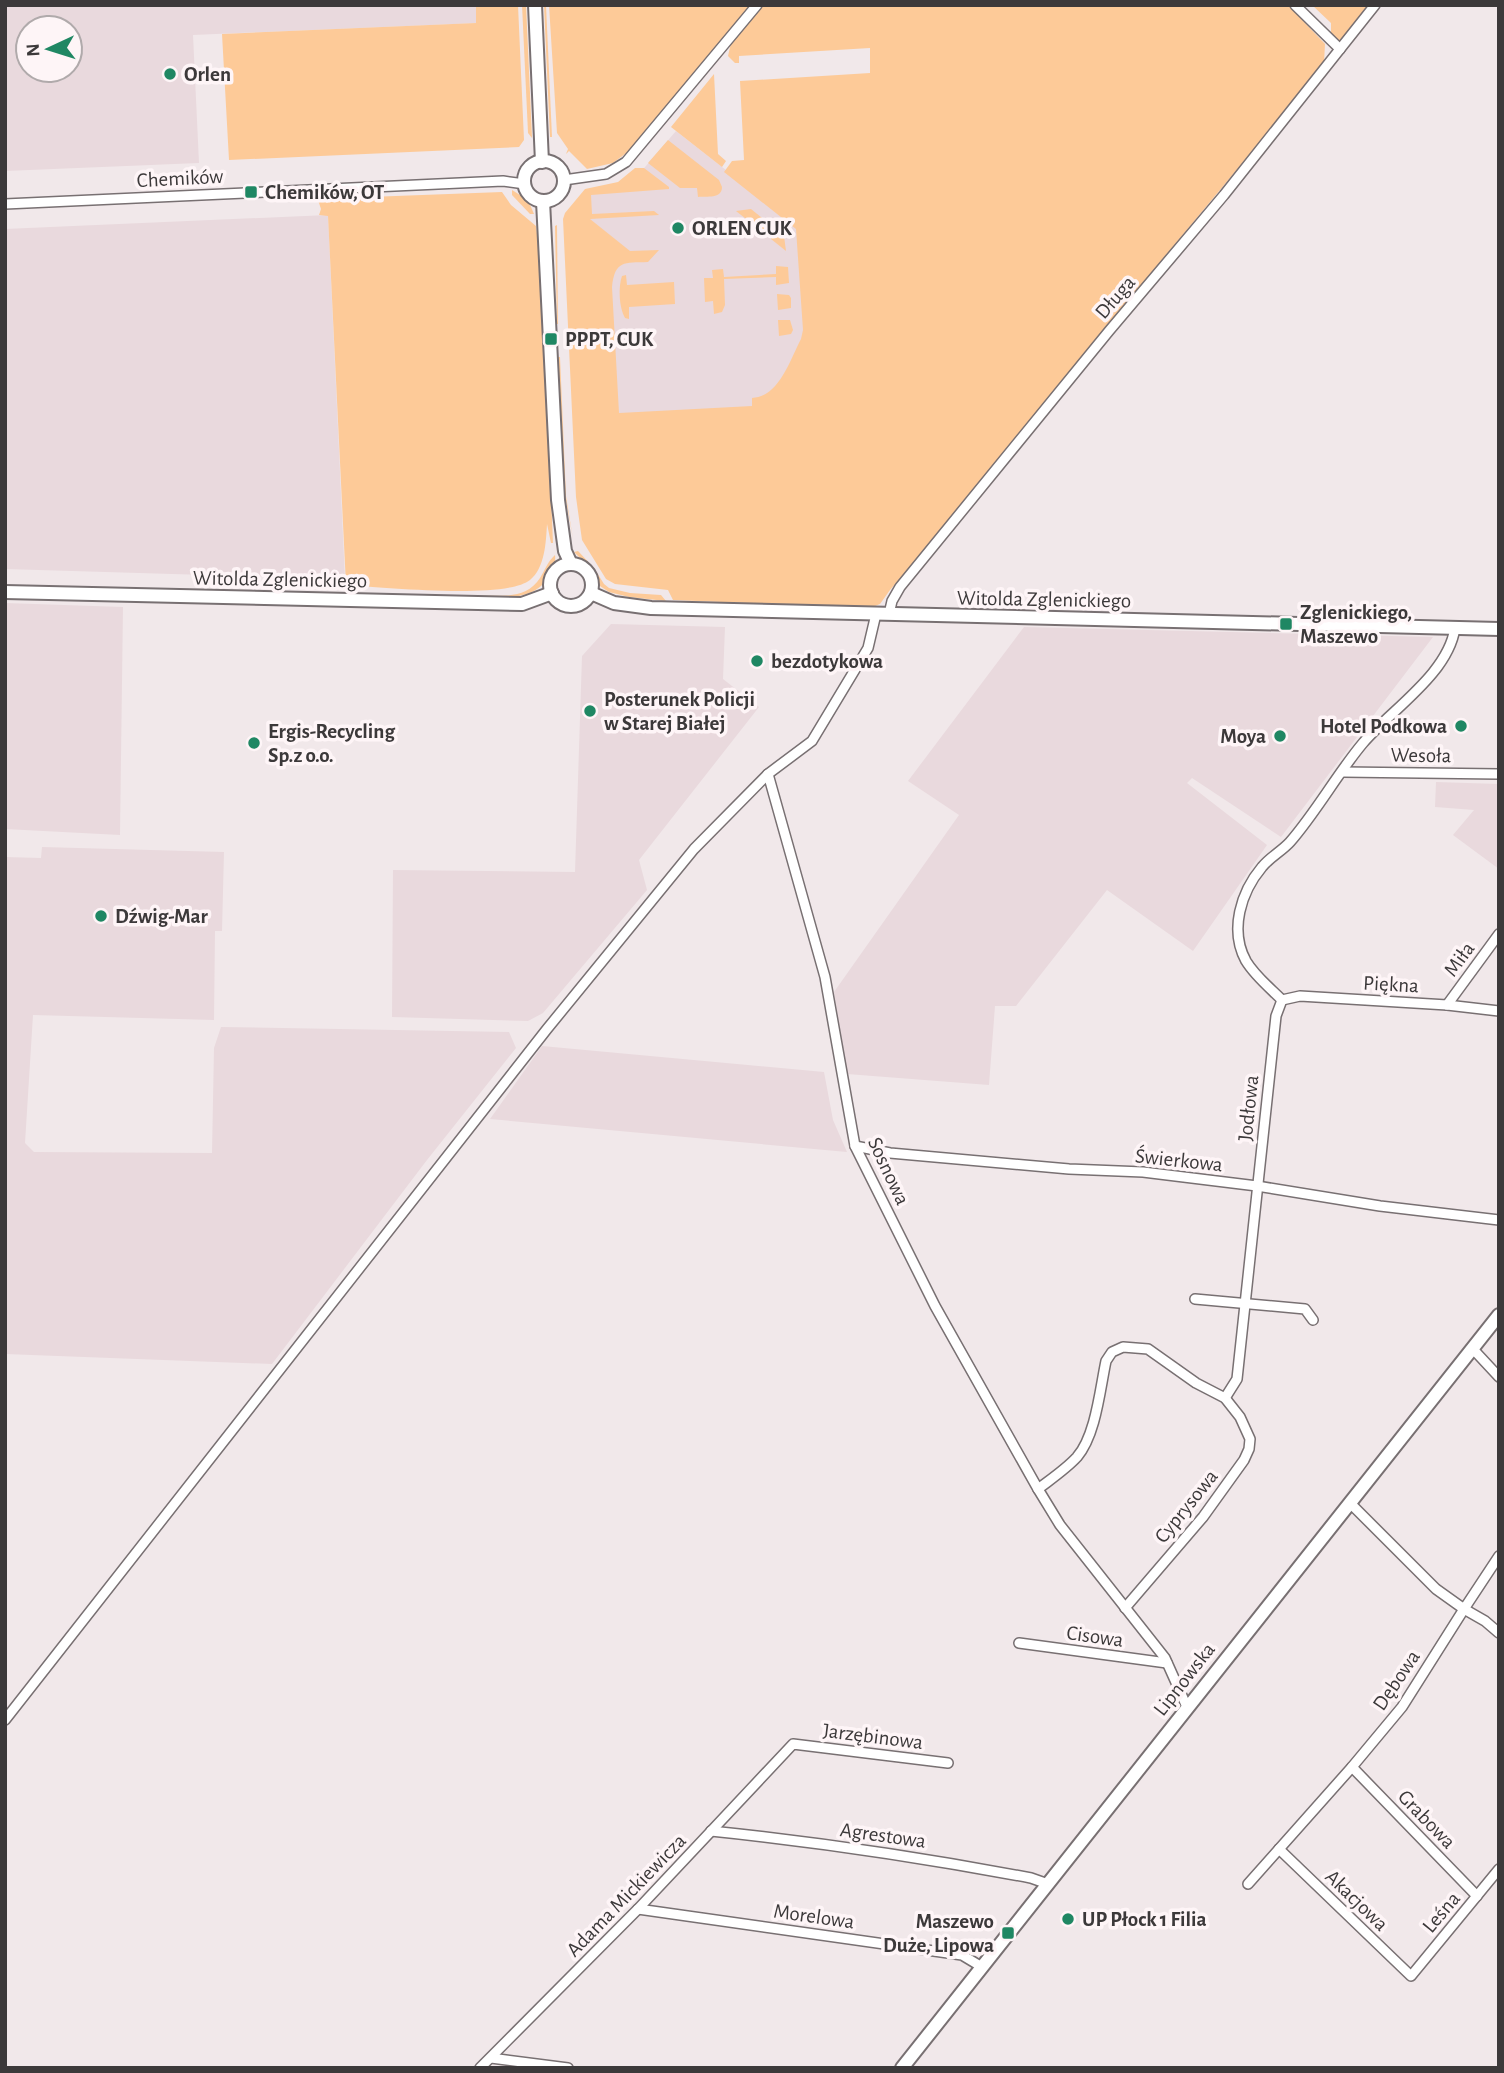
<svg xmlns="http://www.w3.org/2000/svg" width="1504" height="2073" viewBox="0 0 1504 2073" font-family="'Alegreya Sans',sans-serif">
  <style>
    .built { fill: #e9d9dd; fill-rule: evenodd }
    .green { fill: #fdca98 }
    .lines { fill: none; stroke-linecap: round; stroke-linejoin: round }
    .street-casing { stroke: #787072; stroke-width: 12 }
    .secondary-casing { stroke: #787072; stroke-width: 16 }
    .street { stroke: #fff; stroke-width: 9 }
    .secondary { stroke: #fff; stroke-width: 12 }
    .poi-dot { fill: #1f8763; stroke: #fef5f7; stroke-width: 2.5 }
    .labels { text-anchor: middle; stroke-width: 7; stroke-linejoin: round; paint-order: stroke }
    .poi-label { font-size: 21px; font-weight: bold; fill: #3c393a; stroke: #fef5f7; text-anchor: start }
    .street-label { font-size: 21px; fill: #3c393a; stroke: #fef5f7 }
  </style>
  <rect width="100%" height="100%" fill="#f1e8ea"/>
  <!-- built -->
  <g class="built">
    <path d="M5 5H476L477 23 193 35 199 163 5 171ZM28 28H70V70H28Z"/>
    <polygon points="676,131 799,227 805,339 755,435 578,443 588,191 627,188"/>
    <polygon points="328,215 345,579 5,569 5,229"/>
    <polygon points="5,603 123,607 120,835 5,829"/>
    <polygon points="611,624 725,627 723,679 759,707 639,860 647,890 543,1013 528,1021 392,1017 393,870 575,872 582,656"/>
    <polygon points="1024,627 1433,637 1281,837 1192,778 1187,783 1267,845 1193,951 1107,890 1016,1006 995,1006 989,1085 847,1074 834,992 959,815 908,781"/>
    <polygon points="1436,782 1499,784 1499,869 1453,835 1474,810 1435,807"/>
    <polygon points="42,847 224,852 222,931 215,931 214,1020 33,1015 25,1143 34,1152 212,1153 214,1048 221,1027 509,1032 516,1048 427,1160 272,1364 5,1354 5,857 41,858"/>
    <polygon points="542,1046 824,1072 833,1120 847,1152 490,1119"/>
  </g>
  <!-- green -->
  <g class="green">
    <polygon points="476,5 518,5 524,140 519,147 229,160 222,34 476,23"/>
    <polygon points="522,5 526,5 532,138 528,133"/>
    <polygon points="544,5 546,5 552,137 550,137"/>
    <polygon points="549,5 752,5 633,148 613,163 587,169 569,151 566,154 568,149 557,133"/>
    <path d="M762 5H1288L1325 44 1324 63C1247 159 1167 253 1088 349 1022 429 958 511 890 590L880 604 870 608 673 600 668 590 615 584 606 579 582 540 576 497 563 219 565 213 585 189 618 182 635 168H644L669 187V189L591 195 592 214 654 211 659 215 590 219 630 251 659 250 648 262C624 263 615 260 612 287L619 413 752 406V398C779 397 790 360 801 339L803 330 796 229 724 172 732 161 744 160 740 81 870 73V48L739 56V63H735L728 56 731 43Z"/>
    <polygon points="1312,5 1368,5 1340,41 1331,34 1331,23"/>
    <polygon points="714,74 718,154 726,161 722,167 671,127"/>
    <path d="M668 140 719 180 722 187C722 199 707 196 698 197L697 188H680L648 163Z"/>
    <polygon points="512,190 528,200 534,214 530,214 512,195"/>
    <path d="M502 192 511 205 536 226 541 264 553 543H551L547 524C546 542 545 568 530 580 505 600 381 587 346 585L328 216 319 215 321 209 318 200 360 198 361 201H369V197Z"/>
    <polygon points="751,209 767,222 768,236 736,211"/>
    <polygon points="770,224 784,236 786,251 771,239"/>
    <polygon points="557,225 558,324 557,324 555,226"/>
    <polygon points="776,266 788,267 789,283 776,285 776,277 724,279 725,305 722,312 714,314 713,301 705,302 704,278 713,278 712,270 723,269 724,277 776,274"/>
    <path d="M626 275 627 285 674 282 675 304 629 307V319L625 318C619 308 618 287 622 276Z"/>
    <polygon points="777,294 789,295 791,298 791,308 778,310"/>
    <polygon points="778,320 790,320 793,330 791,334 779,336"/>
    <polygon points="558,357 560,357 566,496 573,539 565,495"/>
    <polygon points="578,551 594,568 604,584 609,588 630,593 661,595 666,601 629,597 609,592 600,586 592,570 574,552"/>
    <path d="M555 555C556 563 553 569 549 576 534 602 503 597 476 598L479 596C501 595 526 600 540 578 545 570 548 561 555 555Z"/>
  </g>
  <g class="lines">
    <defs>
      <g id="street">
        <polyline points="1295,5 1340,49"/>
        <polyline points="564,180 606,174 626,162 757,5"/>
        <polyline points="5,204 503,181 525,184"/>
        <polyline points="889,614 892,601 900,587 1109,331 1224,195 1375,5"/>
        <polyline points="1343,772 1499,774"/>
        <polyline points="768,774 825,977 855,1146 935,1306 1038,1489 1060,1525 1165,1658 1187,1707"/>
        <path d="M1282 1000C1270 988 1255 976 1246 961 1229 930 1241 892 1262 867 1270 857 1282 851 1290 842 1317 811 1337 774 1363 743 1392 709 1448 674 1455 628"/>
        <polyline points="1282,1000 1300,996 1447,1005 1499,1011"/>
        <polyline points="1447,1005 1499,934"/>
        <polyline points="855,1146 890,1153 1069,1169 1143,1172 1257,1186 1380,1206 1499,1220"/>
        <polyline points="1195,1299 1305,1309 1313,1320"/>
        <polyline points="1472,1348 1499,1377"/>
        <polyline points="1225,1398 1237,1379 1276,1016 1282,1000"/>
        <path d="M1038 1489C1051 1479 1066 1469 1077 1457 1096 1435 1100 1389 1106 1361L1112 1352 1123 1347 1148 1349 1196 1383 1225 1398 1240 1417 1250 1439 1249 1449 1244 1460 1203 1517 1125 1608"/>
        <polyline points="1499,1556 1464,1609 1485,1621 1499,1633"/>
        <polyline points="1019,1643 1167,1663"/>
        <polyline points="5,1720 547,1029 694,849 768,774 812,741 868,648 876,614"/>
        <polyline points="1352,1767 1477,1896"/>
        <path d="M711 1831C818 1842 925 1858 1031 1878L1048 1884"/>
        <polyline points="1279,1849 1411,1976 1499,1869"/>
        <polyline points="1248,1884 1352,1767 1402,1707 1464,1609 1436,1589 1350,1503"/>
        <polyline points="638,1909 962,1955 982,1967"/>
        <polyline points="491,2058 568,2068"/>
        <polyline points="480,2068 638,1909 793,1744 948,1763"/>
      </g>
      <g id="secondary">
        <polyline points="535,5 542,162"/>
        <circle cx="544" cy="181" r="20"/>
        <polyline points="543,201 558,500 565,551 571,564"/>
        <circle cx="571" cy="585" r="21"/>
        <polyline points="5,592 522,604 552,593"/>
        <polyline points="591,593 614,603 651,608 1499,629"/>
        <polyline points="902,2068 1499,1315"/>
      </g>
    </defs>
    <!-- street casing -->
    <use href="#street" class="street-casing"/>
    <!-- secondary casing -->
    <use href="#secondary" class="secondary-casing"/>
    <!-- street -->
    <use href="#street" class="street"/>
    <!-- secondary -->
    <use href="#secondary" class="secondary"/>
  </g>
  <!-- markers -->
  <g class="poi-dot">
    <circle cx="170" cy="74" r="7"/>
    <rect x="244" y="185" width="14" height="14" rx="3.5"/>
    <circle cx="678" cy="228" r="7"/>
    <rect x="544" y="332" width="14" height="14" rx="3.5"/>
    <rect x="1279" y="617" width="14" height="14" rx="3.5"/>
    <circle cx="757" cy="661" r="7"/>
    <circle cx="590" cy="711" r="7"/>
    <circle cx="1461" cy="726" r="7"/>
    <circle cx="1280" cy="736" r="7"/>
    <circle cx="254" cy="743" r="7"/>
    <circle cx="101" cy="916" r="7"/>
    <circle cx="1068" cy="1919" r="7"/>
    <rect x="1001" y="1926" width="14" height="14" rx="3.5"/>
  </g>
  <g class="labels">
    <!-- poi labels -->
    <g class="poi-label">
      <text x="184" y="81">Orlen</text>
      <text x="265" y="199">Chemików, OT</text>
      <text x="692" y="235">ORLEN CUK</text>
      <text x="565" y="346">PPPT, CUK</text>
      <text x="1300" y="619">Zglenickiego,<tspan x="1300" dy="24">Maszewo</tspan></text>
      <text x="771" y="668">bezdotykowa</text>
      <text x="604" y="706">Posterunek Policji<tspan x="604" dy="24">w Starej Białej</tspan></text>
      <text x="1447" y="733" text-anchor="end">Hotel Podkowa</text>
      <text x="268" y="738">Ergis-Recycling<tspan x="268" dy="24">Sp.z o.o.</tspan></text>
      <text x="1266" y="743" text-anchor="end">Moya</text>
      <text x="115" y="923">Dźwig-Mar</text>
      <text x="1082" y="1926">UP Płock 1 Filia</text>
      <text x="994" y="1928" text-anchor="end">Maszewo<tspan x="994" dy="24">Duże, Lipowa</tspan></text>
    </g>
    <!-- street labels -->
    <g class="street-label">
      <text transform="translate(180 178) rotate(-3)" y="7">Chemików</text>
      <text transform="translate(1115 297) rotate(-49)" y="7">Długa</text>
      <text transform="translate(280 579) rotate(1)" y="7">Witolda Zglenickiego</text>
      <text transform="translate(1044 599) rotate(1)" y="7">Witolda Zglenickiego</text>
      <text transform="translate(1421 755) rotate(1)" y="7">Wesoła</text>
      <text transform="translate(1459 959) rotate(-54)" y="7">Miła</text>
      <text transform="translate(1391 984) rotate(3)" y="7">Piękna</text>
      <text transform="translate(1248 1108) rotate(-84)" y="7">Jodłowa</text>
      <text transform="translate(1179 1160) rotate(6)" y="7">Świerkowa</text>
      <text transform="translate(889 1171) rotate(65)" y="7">Sosnowa</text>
      <text transform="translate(1186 1506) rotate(-51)" y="7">Cyprysowa</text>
      <text transform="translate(1095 1636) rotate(8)" y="7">Cisowa</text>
      <text transform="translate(1184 1679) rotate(-52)" y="7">Lipnowska</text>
      <text transform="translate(1396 1680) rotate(-56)" y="7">Dębowa</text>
      <text transform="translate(873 1736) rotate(7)" y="7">Jarzębinowa</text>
      <text transform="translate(1427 1819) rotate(46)" y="7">Grabowa</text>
      <text transform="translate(883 1835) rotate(8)" y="7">Agrestowa</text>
      <text transform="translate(626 1895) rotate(-46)" y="7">Adama Mickiewicza</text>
      <text transform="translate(1357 1900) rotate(44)" y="7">Akacjowa</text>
      <text transform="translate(1441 1912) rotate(-50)" y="7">Leśna</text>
      <text transform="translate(814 1916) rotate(8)" y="7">Morelowa</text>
    </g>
  </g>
  <!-- border -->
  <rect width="1504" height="2073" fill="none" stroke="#3c393a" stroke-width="14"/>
  <!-- north arrow -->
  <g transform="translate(49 49) rotate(266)"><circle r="33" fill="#fef5f7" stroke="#b0aaab" stroke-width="2"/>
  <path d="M0-5L12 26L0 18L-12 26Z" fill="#1f8763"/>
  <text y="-10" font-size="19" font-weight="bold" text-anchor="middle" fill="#3c393a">N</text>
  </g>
</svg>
